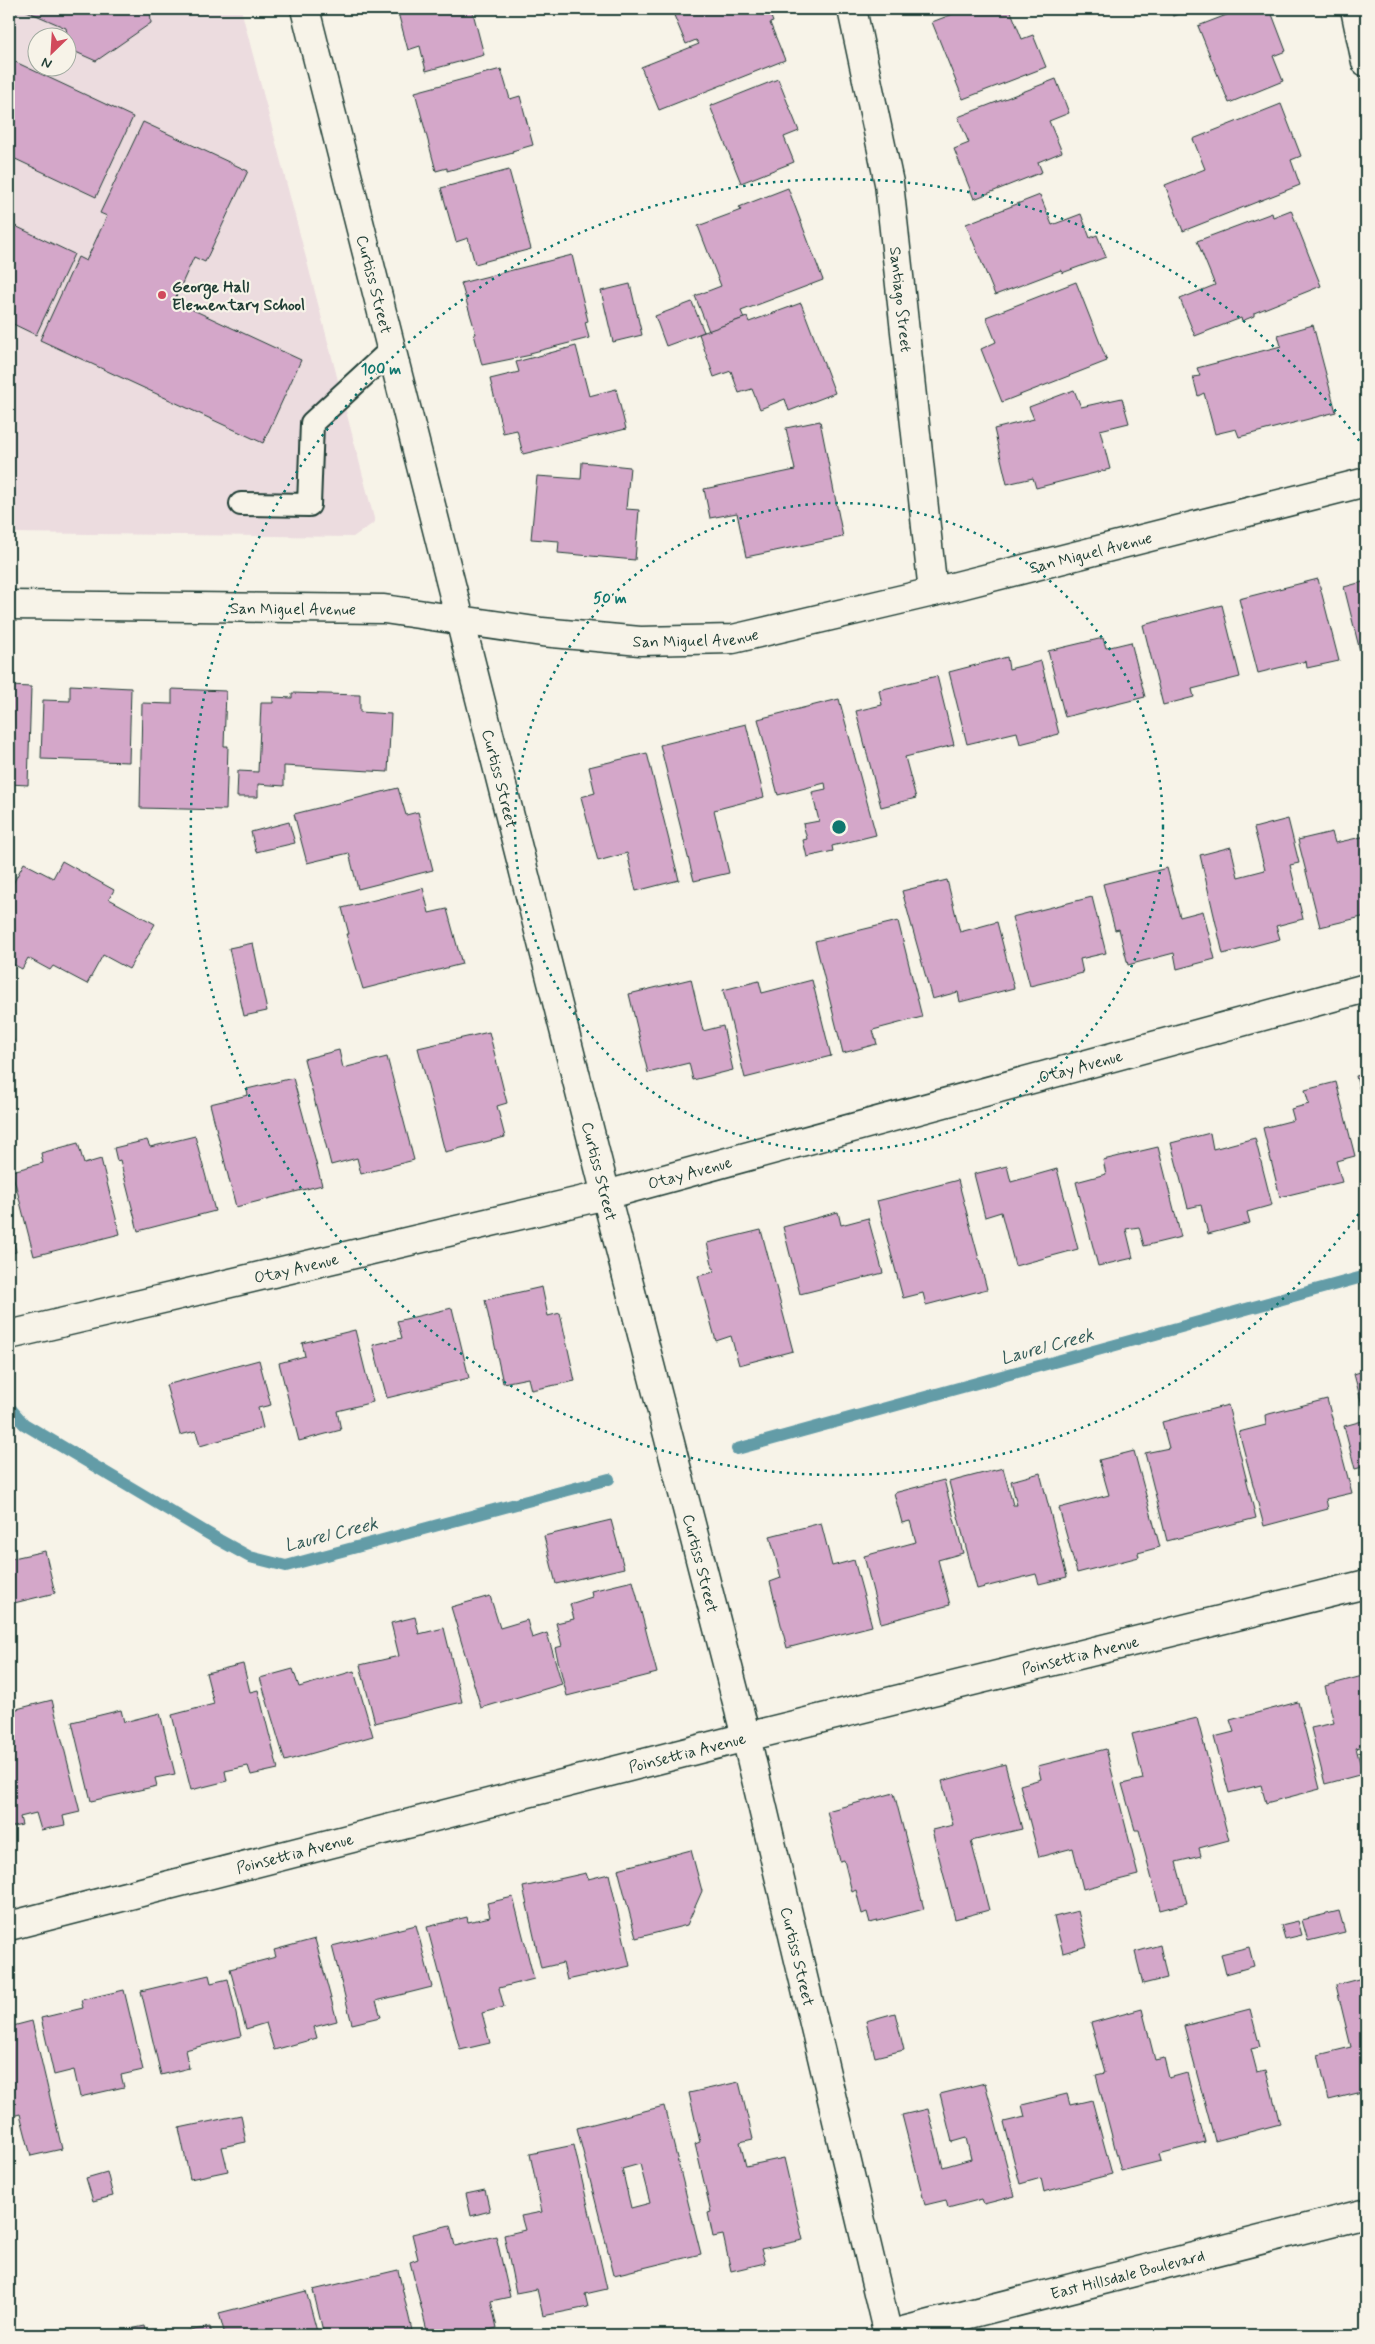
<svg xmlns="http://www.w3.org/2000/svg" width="1375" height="2344" viewBox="0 0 1375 2344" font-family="Mynerve,sans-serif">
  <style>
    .built { fill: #ecdcdf; fill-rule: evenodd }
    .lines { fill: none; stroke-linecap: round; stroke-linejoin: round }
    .stream { stroke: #649ca7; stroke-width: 12 }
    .building { fill: #d4a7c9; stroke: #1f3d34; fill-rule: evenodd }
    .service-casing { stroke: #1f3d34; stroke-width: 26 }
    .minor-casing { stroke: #1f3d34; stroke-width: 31 }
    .secondary-casing { stroke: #1f3d34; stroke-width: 31 }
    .service { stroke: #f7f3e8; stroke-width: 22 }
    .minor { stroke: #f7f3e8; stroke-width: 28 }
    .secondary { stroke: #f7f3e8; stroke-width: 28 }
    .ring { fill: none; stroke: #0f766e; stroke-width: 2.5; stroke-dasharray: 2.5 5 }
    .poi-dot { fill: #d1495b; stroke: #f7f3e8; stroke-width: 2 }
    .labels { text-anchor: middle; stroke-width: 4.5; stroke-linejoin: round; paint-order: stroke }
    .street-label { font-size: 16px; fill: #1f3d34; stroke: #f7f3e8 }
    .poi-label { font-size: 16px; font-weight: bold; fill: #1f3d34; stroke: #f7f3e8; text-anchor: start }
    .water-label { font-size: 18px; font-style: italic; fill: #365d5a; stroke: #f7f3e8 }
    .centre { fill: #0f766e; stroke: #f7f3e8; stroke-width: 2.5 }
    .ring-label { font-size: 15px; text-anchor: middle; font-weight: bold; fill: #0f766e; stroke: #f7f3e8; stroke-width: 4.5; stroke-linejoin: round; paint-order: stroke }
  </style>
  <rect width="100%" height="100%" fill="#f7f3e8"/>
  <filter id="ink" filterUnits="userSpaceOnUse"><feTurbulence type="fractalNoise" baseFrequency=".02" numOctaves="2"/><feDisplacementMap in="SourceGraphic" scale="10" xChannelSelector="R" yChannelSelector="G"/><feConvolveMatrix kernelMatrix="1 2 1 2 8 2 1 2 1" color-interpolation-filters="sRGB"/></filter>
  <g filter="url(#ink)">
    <!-- built -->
    <path class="built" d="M9 9H241L375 522 353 537 9 533ZM38 38H68V68H38Z"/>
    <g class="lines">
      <!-- stream -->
      <g class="stream">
        <polyline points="9,1407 24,1424 219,1540 250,1557 286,1566 609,1479"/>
        <polyline points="737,1449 1366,1276"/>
      </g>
    </g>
    <!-- building -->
    <g class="building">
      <polygon points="9,9 21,9 9,18"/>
      <polygon points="22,9 150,9 151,23 96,61 69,49 66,28"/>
      <polygon points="397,9 472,9 484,55 426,71 420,46 408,50"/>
      <polygon points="683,9 768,9 773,22 770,23 785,60 659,110 641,67 699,44 696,40 686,44 673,13"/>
      <polygon points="966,9 1010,9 1022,39 1033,35 1046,67 963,99 932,22"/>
      <polygon points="1170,9 1191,9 1173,16"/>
      <polygon points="1242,9 1270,9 1286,51 1273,56 1283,81 1229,103 1198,26"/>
      <polygon points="9,59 133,117 96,197 9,156"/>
      <polygon points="501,69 510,99 520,96 533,145 512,151 513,153 447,171 447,168 436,171 415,92"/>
      <polygon points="778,79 799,131 784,137 794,162 741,183 710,106"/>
      <polygon points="1056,79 1069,113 1049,121 1062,152 1038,162 1042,172 974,199 954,149 969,143 958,117"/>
      <polygon points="1281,104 1301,156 1291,160 1300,185 1183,231 1165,185 1205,169 1193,139"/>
      <polygon points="143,122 248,171 205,262 194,257 174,301 301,360 263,443 40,340 78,257 86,261 107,216 100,213"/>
      <polygon points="509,170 531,249 475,264 468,238 456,242 441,188"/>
      <polygon points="788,188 823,280 741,311 744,318 709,331 695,296 721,286 698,226 741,210 739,207"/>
      <polygon points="1040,195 1052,225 1081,214 1090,238 1097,235 1106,257 1062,273 1061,270 995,295 966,224"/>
      <polygon points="1291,210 1321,286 1254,313 1254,316 1242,321 1241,318 1195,336 1180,299 1215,285 1197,241 1272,213 1273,217"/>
      <polygon points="9,223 74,254 36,335 9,322"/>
      <polygon points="572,255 588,321 585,322 589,338 530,353 531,355 482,365 474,334 476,334 461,283"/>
      <polygon points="1076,282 1107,361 1002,402 981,349 996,342 986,317"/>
      <polygon points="630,284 642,335 613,342 601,291"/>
      <polygon points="692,302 704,332 666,346 655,316"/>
      <polygon points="801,303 835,393 789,411 785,399 760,409 752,389 739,393 731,371 714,377 699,334 747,317 749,322"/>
      <polygon points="1313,325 1336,412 1239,437 1236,429 1215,434 1204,393 1198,396 1193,377 1200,376 1197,368 1281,346 1278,335"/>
      <polygon points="576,346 589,396 616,389 626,429 523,454 517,430 503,433 490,379 519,372 516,362"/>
      <polygon points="1074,390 1081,407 1122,398 1129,423 1100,430 1110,469 1036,488 1033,478 1007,484 994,429 1034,419 1029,407"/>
      <polygon points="820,421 843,537 746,557 737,513 710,518 704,489 795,470 786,428"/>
      <polygon points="582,462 630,467 626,509 639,510 635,560 558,553 559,541 531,539 537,476 581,479"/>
      <polygon points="1318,579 1339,661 1307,668 1306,661 1258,673 1239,599"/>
      <polygon points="1366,581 1366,675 1344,587"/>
      <polygon points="1222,605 1240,677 1192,689 1194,697 1163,705 1143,625"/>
      <polygon points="1103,638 1106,648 1131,642 1145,697 1065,717 1048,651"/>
      <polygon points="1007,657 1009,669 1041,661 1059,734 1020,744 1017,732 967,744 949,672"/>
      <polygon points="937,676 954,745 905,757 916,798 881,807 856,711 882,705 879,690"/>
      <polygon points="70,685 131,688 129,762 41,759 43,700 70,701"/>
      <polygon points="9,686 31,687 28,785 9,784"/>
      <polygon points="172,689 226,691 224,746 228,746 226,810 140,808 142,703 172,704"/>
      <polygon points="292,693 360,695 360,712 391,714 388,772 284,766 284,786 258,784 258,797 237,797 238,771 258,772 261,703 273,703 273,697 292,698"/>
      <polygon points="839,699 876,835 832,846 833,851 807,857 803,840 807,839 803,824 819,821 812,792 826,789 825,783 778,795 758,719"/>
      <polygon points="746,724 764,797 714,810 729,873 694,881 660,745"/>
      <polygon points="647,753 679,880 636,891 627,853 598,861 581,797 595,793 589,767"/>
      <polygon points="398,788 406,815 418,812 433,870 358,889 349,853 307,863 294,814"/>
      <polygon points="1288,819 1299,863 1290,865 1303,919 1276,926 1280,939 1223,954 1200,855 1231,847 1238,877 1265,870 1254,828"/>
      <polygon points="289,822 295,843 256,852 251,832"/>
      <polygon points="1332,832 1335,843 1366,836 1366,916 1320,927 1298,840"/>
      <polygon points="62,861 114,890 109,899 155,924 129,969 103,955 87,984 53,966 50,970 28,958 22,969 9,962 9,891 24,863 53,878"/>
      <polygon points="1167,868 1180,917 1203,911 1215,959 1177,969 1174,953 1128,965 1119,929 1115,930 1103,884"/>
      <polygon points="947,880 960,932 997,922 1014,988 960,1002 958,992 932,999 902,891"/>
      <polygon points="423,888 429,913 447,909 462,964 363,989 346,934 349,934 342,908"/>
      <polygon points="1092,897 1106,953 1080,959 1083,973 1030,986 1012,917"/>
      <polygon points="898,921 922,1017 873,1030 877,1044 843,1053 815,941"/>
      <polygon points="253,943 267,1011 244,1016 229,948"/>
      <polygon points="691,979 703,1031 723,1026 733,1070 693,1080 689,1063 648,1073 629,994"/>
      <polygon points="812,980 831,1056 745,1078 723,990 759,981 762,993"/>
      <polygon points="9,1028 14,1041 9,1044"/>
      <polygon points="489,1032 507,1103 497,1106 505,1137 445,1152 418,1048"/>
      <polygon points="339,1050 343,1068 387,1057 414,1160 361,1174 357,1158 331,1165 304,1059"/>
      <polygon points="1366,1074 1366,1116 1356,1076"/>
      <polygon points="293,1078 322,1185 236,1207 210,1104 248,1095 247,1089"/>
      <polygon points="1336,1082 1355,1156 1336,1161 1342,1182 1280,1197 1263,1128 1294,1120 1291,1109 1309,1104 1305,1090"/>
      <polygon points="1210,1133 1213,1149 1255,1138 1272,1205 1247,1212 1250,1223 1208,1234 1201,1205 1188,1208 1171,1143"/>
      <polygon points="195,1136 215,1211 138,1231 120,1160 117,1161 114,1148 147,1140 150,1147"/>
      <polygon points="78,1143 84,1164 101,1159 120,1234 34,1256 12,1171 43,1163 41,1153"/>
      <polygon points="1158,1147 1181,1237 1144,1246 1139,1227 1126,1229 1133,1258 1098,1266 1076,1182 1106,1174 1103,1160"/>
      <polygon points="1007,1166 1011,1182 1057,1169 1078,1249 1015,1266 1001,1212 985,1217 974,1174"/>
      <polygon points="958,1180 987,1289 926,1305 923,1293 903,1298 877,1201"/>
      <polygon points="838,1212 841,1225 868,1218 883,1273 800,1294 783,1227"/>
      <polygon points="9,1224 16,1252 9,1254"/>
      <polygon points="761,1230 793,1351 739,1365 731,1336 716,1341 698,1276 714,1272 707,1243"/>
      <polygon points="542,1287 548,1316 560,1313 575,1381 531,1390 528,1378 503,1383 485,1300"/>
      <polygon points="452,1308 469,1378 387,1398 373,1345 402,1338 397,1321"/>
      <polygon points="355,1330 373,1402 337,1411 341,1430 299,1441 279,1363 305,1356 302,1343"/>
      <polygon points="259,1360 271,1405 258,1408 263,1428 200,1446 196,1431 180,1435 166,1385"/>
      <polygon points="1366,1370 1366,1466 1355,1469 1344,1426 1366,1420 1354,1374"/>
      <polygon points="1327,1399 1352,1493 1326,1499 1328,1509 1264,1526 1239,1432 1266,1425 1265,1415"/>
      <polygon points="1228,1405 1256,1518 1167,1541 1145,1453 1169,1448 1162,1422"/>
      <polygon points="1134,1451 1160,1547 1138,1553 1139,1557 1077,1573 1059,1508 1109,1495 1099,1460"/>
      <polygon points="1003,1468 1013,1505 1017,1505 1011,1481 1040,1473 1067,1577 1039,1584 1036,1574 977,1589 949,1482"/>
      <polygon points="944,1480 963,1553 938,1560 950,1605 881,1623 864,1556 916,1542 910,1521 902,1523 894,1493"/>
      <polygon points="611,1520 624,1568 556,1584 544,1536"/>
      <polygon points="821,1523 832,1566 854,1560 872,1626 787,1648 770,1582 781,1578 770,1536"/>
      <polygon points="45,1551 55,1593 10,1604 9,1559"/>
      <polygon points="633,1581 657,1673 567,1696 555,1648 562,1646 556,1623 574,1619 570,1604 592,1597 591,1591"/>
      <polygon points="490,1596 500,1628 527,1620 532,1638 547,1633 562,1684 481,1708 451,1607"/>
      <polygon points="415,1617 419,1634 444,1628 462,1702 375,1723 360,1665 399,1656 391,1623"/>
      <polygon points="243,1664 250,1692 258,1690 278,1769 251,1775 248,1766 225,1771 227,1781 191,1790 172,1715 214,1704 206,1673"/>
      <polygon points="293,1669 299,1687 354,1671 373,1736 285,1761 260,1678"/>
      <polygon points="1366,1675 1366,1745 1356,1748 1363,1774 1325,1784 1311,1728 1334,1723 1325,1686"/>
      <polygon points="52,1700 80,1812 63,1816 65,1825 41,1830 36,1813 20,1817 22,1825 9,1828 9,1711"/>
      <polygon points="1298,1702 1320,1789 1266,1803 1261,1785 1229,1793 1214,1737 1234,1732 1230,1720"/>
      <polygon points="121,1710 124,1722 160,1713 175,1774 155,1778 157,1786 91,1801 72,1722"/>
      <polygon points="1197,1718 1229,1840 1199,1848 1201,1856 1176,1862 1187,1903 1160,1910 1139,1830 1135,1830 1122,1784 1143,1779 1132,1734"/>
      <polygon points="1106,1749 1138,1875 1083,1889 1073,1848 1039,1857 1020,1785 1041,1779 1038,1766"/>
      <polygon points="1005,1764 1022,1829 971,1841 989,1910 955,1919 932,1830 953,1825 942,1781"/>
      <polygon points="894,1793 924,1909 870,1923 867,1912 862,1914 856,1890 852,1892 844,1860 840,1861 827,1811"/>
      <polygon points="691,1850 702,1891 687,1925 636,1938 618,1869"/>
      <polygon points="586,1873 588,1879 609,1874 630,1966 567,1980 563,1963 541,1968 523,1887"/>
      <polygon points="513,1897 534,1979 499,1988 504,2007 482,2013 490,2043 460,2050 427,1927 467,1917 468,1922 490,1917 487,1903"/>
      <polygon points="1078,1911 1087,1946 1063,1953 1054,1917"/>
      <polygon points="1339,1911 1345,1932 1308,1941 1302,1920"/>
      <polygon points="1298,1921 1302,1935 1285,1939 1281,1925"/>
      <polygon points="416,1925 432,1987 376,2001 381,2017 352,2024 332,1946"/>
      <polygon points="315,1939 337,2021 314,2027 317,2038 274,2050 266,2023 246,2029 230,1969 276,1957 274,1950"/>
      <polygon points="1160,1945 1167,1978 1143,1984 1135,1952"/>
      <polygon points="1249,1947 1254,1966 1226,1974 1221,1954"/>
      <polygon points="209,1975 211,1983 228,1979 241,2036 185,2050 189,2068 161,2075 141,1991"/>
      <polygon points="1366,1977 1366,2091 1329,2100 1318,2055 1351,2047 1336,1985"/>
      <polygon points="124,1990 143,2070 121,2075 124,2087 80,2097 74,2070 54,2075 41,2018 83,2008 81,2000"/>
      <polygon points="1142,2009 1155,2060 1164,2058 1169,2078 1187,2073 1205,2142 1159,2154 1161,2161 1121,2171 1096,2075 1105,2073 1091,2023"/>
      <polygon points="1250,2009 1260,2047 1251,2049 1257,2072 1266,2070 1280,2124 1215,2141 1184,2026"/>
      <polygon points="895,2013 904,2050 875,2057 866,2021"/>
      <polygon points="32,2021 62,2149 31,2156 20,2114 9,2117 9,2027"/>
      <polygon points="739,2082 753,2139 740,2142 746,2166 784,2158 803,2240 761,2249 765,2263 731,2271 723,2235 713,2237 708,2213 711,2212 695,2144 700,2142 689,2093"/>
      <polygon points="985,2083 1015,2196 984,2204 982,2199 948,2208 946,2200 925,2205 902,2115 928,2109 943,2167 971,2159 966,2138 952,2142 940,2094"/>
      <polygon points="1067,2094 1070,2105 1092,2100 1112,2174 1044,2192 1041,2178 1020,2184 1004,2122 1025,2117 1022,2105"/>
      <path d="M664 2106 701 2254 614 2275 577 2128ZM640 2164 650 2203 631 2208 622 2169Z"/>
      <polygon points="241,2115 246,2142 222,2147 228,2171 190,2179 179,2128"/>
      <polygon points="574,2145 607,2289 585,2294 588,2307 543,2316 537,2289 516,2293 504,2235 525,2230 521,2216 542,2212 530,2154"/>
      <polygon points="107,2172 113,2196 93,2201 86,2178"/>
      <polygon points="485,2190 490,2211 471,2216 466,2194"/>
      <polygon points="450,2225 455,2246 496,2236 510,2297 491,2301 497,2328 468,2335 454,2335 453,2330 428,2335 410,2262 418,2259 412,2234"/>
      <polygon points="398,2270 413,2335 324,2335 313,2290"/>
      <polygon points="306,2291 318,2335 225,2335 219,2313"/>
      <polygon points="145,2326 147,2335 121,2335 120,2331"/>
      <polygon points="210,2327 212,2335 168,2335"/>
    </g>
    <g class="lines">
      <defs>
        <polyline id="service" points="241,504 309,505 312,423 392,349"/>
        <g id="minor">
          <path id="s1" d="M305 9 606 1195 746 1737 888 2335"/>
          <path id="s2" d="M852 9 889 183 933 592"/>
          <polyline points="1355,9 1366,62"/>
          <path id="s3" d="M9 605 384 609 542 632 640 641 733 639 933 592 1366 482"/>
          <path id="s4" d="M9 1335 606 1195 1366 988"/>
          <path id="s5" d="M9 1926 746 1737 1366 1584"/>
        </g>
        <g id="secondary">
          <path id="s6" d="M887 2335 1366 2213"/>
        </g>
      </defs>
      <!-- service casing -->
      <use href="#service" class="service-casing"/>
      <!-- minor casing -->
      <use href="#minor" class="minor-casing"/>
      <!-- secondary casing -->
      <use href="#secondary" class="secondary-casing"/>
      <!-- service -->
      <use href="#service" class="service"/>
      <!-- minor -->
      <use href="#minor" class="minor"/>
      <!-- secondary -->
      <use href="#secondary" class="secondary"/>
    </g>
  </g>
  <!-- distance rings -->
  <g class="ring">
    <circle cx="839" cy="827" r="324"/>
    <path d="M1363 1208A648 648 0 1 1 1363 446"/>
  </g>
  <!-- markers -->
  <circle class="poi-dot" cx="162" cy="295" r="5"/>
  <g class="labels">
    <!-- street labels -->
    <g class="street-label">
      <text dy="6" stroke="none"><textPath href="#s1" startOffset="284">Curtiss Street</textPath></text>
      <text dy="6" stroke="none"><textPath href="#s2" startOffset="295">Santiago Street</textPath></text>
      <text dy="6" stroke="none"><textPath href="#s3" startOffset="1094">San Miguel Avenue</textPath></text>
      <text dy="6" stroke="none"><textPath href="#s3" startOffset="284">San Miguel Avenue</textPath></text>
      <text dy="6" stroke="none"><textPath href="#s3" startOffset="689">San Miguel Avenue</textPath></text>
      <text dy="6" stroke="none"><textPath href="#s1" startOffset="794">Curtiss Street</textPath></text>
      <text dy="6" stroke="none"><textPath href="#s4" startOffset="1105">Otay Avenue</textPath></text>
      <text dy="6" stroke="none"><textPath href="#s1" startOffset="1199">Curtiss Street</textPath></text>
      <text dy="6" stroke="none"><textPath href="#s4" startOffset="700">Otay Avenue</textPath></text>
      <text dy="6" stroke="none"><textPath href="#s4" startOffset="295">Otay Avenue</textPath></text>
      <text dy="6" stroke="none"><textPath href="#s1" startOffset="1604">Curtiss Street</textPath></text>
      <text dy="6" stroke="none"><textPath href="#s5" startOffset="1105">Poinsettia Avenue</textPath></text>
      <text dy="6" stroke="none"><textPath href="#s5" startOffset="700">Poinsettia Avenue</textPath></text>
      <text dy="6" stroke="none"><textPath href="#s5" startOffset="295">Poinsettia Avenue</textPath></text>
      <text dy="6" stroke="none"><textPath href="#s1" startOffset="2009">Curtiss Street</textPath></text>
      <text dy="6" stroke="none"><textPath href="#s6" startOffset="248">East Hillsdale Boulevard</textPath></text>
    </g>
    <!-- poi labels -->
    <g class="poi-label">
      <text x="172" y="292">George Hall<tspan x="172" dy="18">Elementary School</tspan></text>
    </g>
    <!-- water labels -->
    <g class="water-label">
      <text transform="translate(1047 1346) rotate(-15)" y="6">Laurel Creek</text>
      <text transform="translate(331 1534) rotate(-14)" y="6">Laurel Creek</text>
    </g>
  </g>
  <circle cx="839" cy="827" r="8" class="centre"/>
  <g class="ring-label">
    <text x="381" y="374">100 m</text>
    <text x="610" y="603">50 m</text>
  </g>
  <!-- margin -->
  <rect width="1375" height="2344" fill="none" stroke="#f7f3e8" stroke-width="30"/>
  <rect x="15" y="15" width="1345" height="2314" fill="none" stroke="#1f3d34" stroke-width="2" filter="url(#ink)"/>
  <!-- north arrow -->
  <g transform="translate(52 52) rotate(205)"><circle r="24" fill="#f7f3e8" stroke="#a1aaa0"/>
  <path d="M0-4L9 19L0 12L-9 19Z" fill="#d1495b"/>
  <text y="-8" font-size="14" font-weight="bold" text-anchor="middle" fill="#1f3d34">N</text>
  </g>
</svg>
